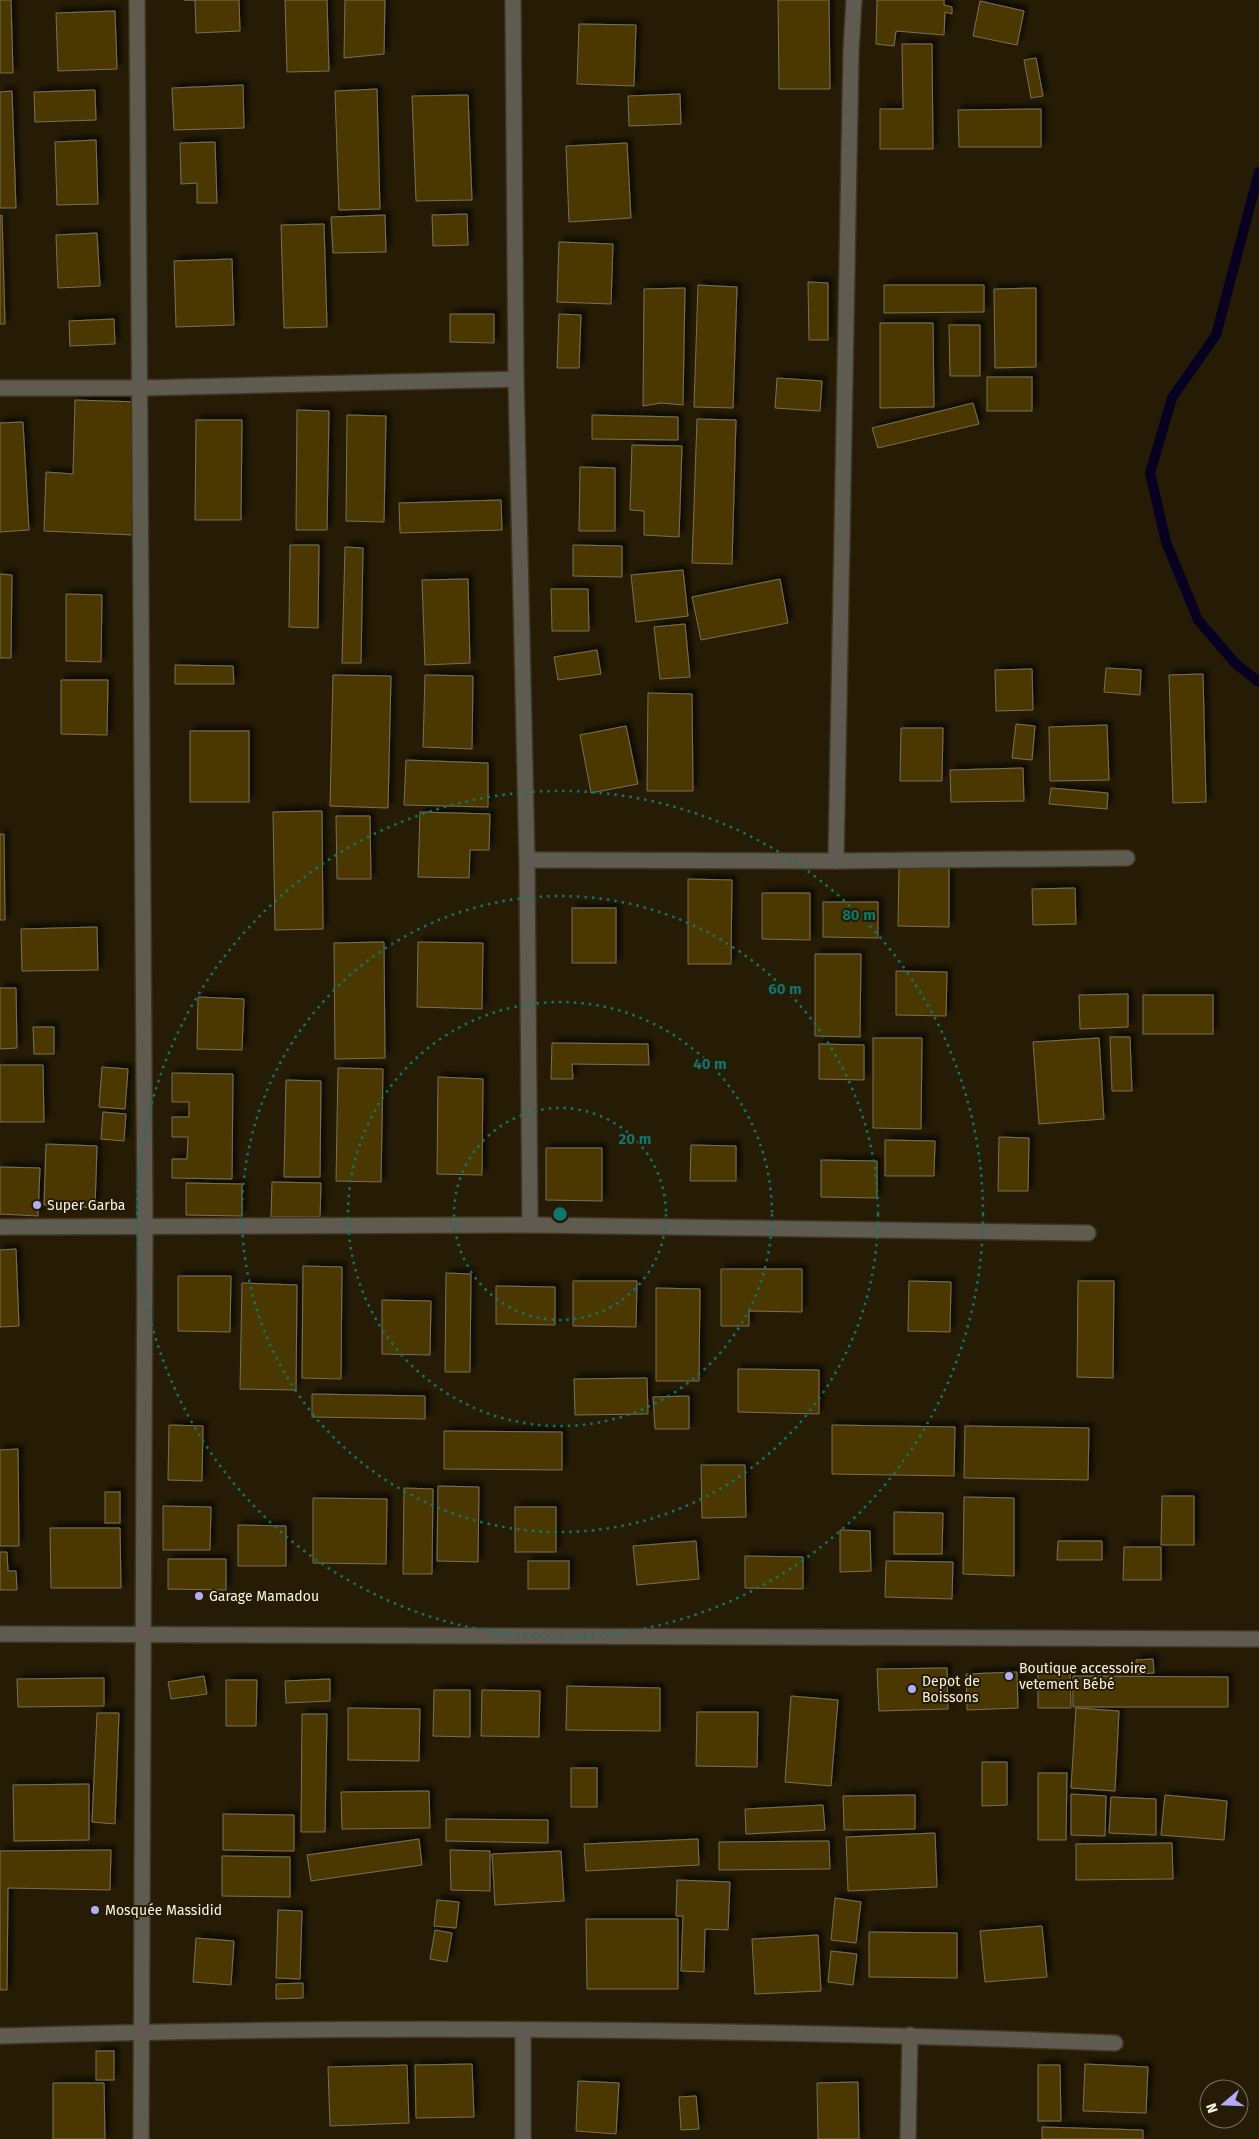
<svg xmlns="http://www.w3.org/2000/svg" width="1259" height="2139" viewBox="0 0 1259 2139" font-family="'Fira Sans',sans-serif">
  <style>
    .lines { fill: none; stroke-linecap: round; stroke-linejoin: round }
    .stream { stroke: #070020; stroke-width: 10 }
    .building { fill: #4c3900; stroke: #796f56; filter: url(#shadow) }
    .minor-casing { stroke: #3f3621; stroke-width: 18 }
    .minor { stroke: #5f5b50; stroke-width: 15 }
    .ring { fill: none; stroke: #0f766e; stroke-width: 2.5; stroke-dasharray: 2.5 5 }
    .poi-dot { fill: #b2adf9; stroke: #261c06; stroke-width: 2 }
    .labels { text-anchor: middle; stroke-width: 4; stroke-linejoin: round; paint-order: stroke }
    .poi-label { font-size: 14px; fill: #faf4e6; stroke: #261c06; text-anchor: start }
    .centre { fill: #0f766e; stroke: #261c06; stroke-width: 2.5 }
    .ring-label { font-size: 15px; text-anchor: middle; font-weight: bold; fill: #0f766e; stroke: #261c06; stroke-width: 4; stroke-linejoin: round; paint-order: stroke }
  </style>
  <defs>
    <filter id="shadow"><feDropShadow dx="4.5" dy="-4.5" stdDeviation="2.5" flood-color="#0009"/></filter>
  </defs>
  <rect width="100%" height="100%" fill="#261c06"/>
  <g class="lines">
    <!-- stream -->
    <polyline class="stream" points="1259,172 1216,335 1172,398 1150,473 1166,542 1198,620 1236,664 1259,682"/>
  </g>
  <!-- building -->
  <g class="building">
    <polygon points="0,0 11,0 13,73 0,73"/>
    <polygon points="184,0 239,0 240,31 196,33 195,0"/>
    <polygon points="285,0 327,0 329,71 287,72"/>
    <polygon points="345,0 385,0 384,54 344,58"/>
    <polygon points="778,0 829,0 830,89 779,89"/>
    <polygon points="877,0 944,0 944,5 952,7 952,14 945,12 944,35 896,31 894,46 876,44"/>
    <polygon points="980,1 1024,11 1017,45 973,36"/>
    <polygon points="115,11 117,69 58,71 56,13"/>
    <polygon points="579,24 636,25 634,86 577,84"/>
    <polygon points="902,44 932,44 933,149 880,149 880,109 903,109"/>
    <polygon points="1036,58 1043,96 1031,98 1024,60"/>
    <polygon points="243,85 244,128 174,130 172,88"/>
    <polygon points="377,89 380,209 339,210 335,91"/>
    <polygon points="95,90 96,120 35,122 34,92"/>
    <polygon points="12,91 16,208 0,208 0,92"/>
    <polygon points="680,94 681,124 629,126 628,96"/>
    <polygon points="468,95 472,200 416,201 412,96"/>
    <polygon points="1041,109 1041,147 959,147 958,110"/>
    <polygon points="96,140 98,204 57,205 55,142"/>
    <polygon points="215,142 217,203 197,203 197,183 181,184 180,143"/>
    <polygon points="627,143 631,218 569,222 566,146"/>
    <polygon points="467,214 468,245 433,246 432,215"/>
    <polygon points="2,215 5,324 0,324 0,216"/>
    <polygon points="385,215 386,252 333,253 331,217"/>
    <polygon points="324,224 327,327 284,328 281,225"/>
    <polygon points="97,233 100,286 58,288 56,235"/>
    <polygon points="559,242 613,244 611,304 557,302"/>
    <polygon points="232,259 234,325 176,327 174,261"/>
    <polygon points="808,282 828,283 828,340 809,340"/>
    <polygon points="698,285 737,287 733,408 694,407"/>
    <polygon points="884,285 984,285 984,312 884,313"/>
    <polygon points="685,288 683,405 661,403 643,406 644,289"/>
    <polygon points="1036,288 1036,367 995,368 994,289"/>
    <polygon points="450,314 494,314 494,343 450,342"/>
    <polygon points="559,314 581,315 579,368 557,368"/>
    <polygon points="114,319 115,344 70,346 69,321"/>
    <polygon points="880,323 933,323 934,407 880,408"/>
    <polygon points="949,325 980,325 980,376 950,376"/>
    <rect x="987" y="377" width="45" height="34"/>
    <polygon points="777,378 822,381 820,411 775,408"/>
    <polygon points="75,400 138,402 133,535 44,531 46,472 73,474"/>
    <polygon points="973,403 979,424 878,448 872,428"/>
    <polygon points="297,410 329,411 327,530 296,530"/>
    <polygon points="347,415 386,416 384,522 346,521"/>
    <polygon points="592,415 678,417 678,440 592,439"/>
    <polygon points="697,419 736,420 732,564 692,563"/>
    <polygon points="196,420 242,420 241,520 195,520"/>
    <polygon points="23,422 29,530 0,532 0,423"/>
    <polygon points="632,445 682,446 679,537 644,535 644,511 630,510"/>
    <polygon points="580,467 615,468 615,531 579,531"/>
    <polygon points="501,500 502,530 400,533 399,503"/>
    <polygon points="290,545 319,545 318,628 289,627"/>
    <polygon points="573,545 622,546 622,577 573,576"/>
    <polygon points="345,547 363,548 361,663 342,663"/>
    <polygon points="683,570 688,616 636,622 631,575"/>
    <polygon points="0,574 12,575 11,658 0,658"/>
    <polygon points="468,579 470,663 425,665 422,580"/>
    <polygon points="780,579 788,623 701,640 692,597"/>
    <polygon points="551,589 588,589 589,631 552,631"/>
    <polygon points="66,594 102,595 101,662 66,661"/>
    <polygon points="685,624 690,677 660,679 654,627"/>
    <polygon points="597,650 601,674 558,680 554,657"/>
    <polygon points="175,665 233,666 234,684 175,684"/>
    <polygon points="1106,668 1141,670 1140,695 1104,692"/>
    <polygon points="1032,669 1033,710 996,711 995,670"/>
    <polygon points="1203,674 1206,802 1173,803 1169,675"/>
    <polygon points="333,675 391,676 388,808 330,806"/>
    <polygon points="425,675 473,676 472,749 423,747"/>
    <polygon points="61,680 108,680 107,735 61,734"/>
    <polygon points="648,693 692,694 693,791 647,791"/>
    <polygon points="1016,724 1035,726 1032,760 1012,758"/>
    <polygon points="1107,725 1109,780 1050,781 1049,727"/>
    <polygon points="626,726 638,784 591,793 580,735"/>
    <polygon points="901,728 943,728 942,781 900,781"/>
    <rect x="190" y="731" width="59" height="71"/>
    <polygon points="406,760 488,763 488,807 404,805"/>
    <polygon points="1023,768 1024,801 951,802 950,770"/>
    <polygon points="1051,788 1108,793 1107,809 1049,804"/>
    <polygon points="322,811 323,929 275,930 273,812"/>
    <polygon points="420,812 490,814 489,850 470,850 469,878 418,877"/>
    <polygon points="336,816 370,816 371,879 337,879"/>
    <polygon points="0,834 4,834 5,920 0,920"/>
    <polygon points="899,867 949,868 949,927 898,926"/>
    <polygon points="688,879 732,880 731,964 688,964"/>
    <polygon points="1075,888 1076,924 1033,925 1032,889"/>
    <polygon points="762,893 810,893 810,940 762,939"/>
    <polygon points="823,902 878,902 878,938 823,937"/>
    <rect x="572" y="908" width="44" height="55"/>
    <polygon points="97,927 98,970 22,971 21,929"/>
    <polygon points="384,942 385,1058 335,1059 334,943"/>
    <polygon points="418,942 483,943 482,1009 417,1007"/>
    <polygon points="815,954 861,954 860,1037 815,1036"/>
    <polygon points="896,971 947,972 946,1016 896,1015"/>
    <polygon points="0,988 16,988 17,1048 0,1049"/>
    <polygon points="1128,994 1128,1027 1080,1029 1079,995"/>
    <rect x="1143" y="995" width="70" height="39"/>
    <polygon points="198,997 244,999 242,1050 197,1049"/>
    <polygon points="33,1027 54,1027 54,1054 34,1054"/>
    <polygon points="1110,1037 1130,1037 1132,1091 1112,1091"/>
    <polygon points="873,1038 922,1038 921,1129 873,1128"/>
    <polygon points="1099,1038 1104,1119 1039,1124 1033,1042"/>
    <polygon points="552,1043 648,1044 649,1065 572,1064 573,1079 551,1079"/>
    <polygon points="819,1044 864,1045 864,1080 819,1079"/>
    <polygon points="0,1065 43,1065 44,1122 0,1122"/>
    <polygon points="102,1067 128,1069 125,1109 99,1107"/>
    <polygon points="338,1068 383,1069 381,1182 336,1181"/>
    <polygon points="172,1073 233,1074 232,1179 172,1178 172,1159 187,1159 188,1137 172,1137 172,1117 189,1117 189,1102 172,1102"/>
    <polygon points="438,1077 483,1079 482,1175 437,1174"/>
    <polygon points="286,1080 321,1081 320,1177 284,1177"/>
    <polygon points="103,1112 126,1114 124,1141 101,1139"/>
    <polygon points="999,1137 1029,1138 1028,1191 998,1191"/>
    <polygon points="885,1140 935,1141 934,1176 885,1176"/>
    <polygon points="46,1144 97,1146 95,1208 44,1205"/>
    <polygon points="691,1145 736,1146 736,1181 690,1181"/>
    <polygon points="546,1148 602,1148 602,1201 546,1200"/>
    <polygon points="821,1160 877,1161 877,1198 821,1197"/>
    <polygon points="0,1167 40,1168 38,1216 0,1214"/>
    <polygon points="272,1182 321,1183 320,1217 271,1217"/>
    <polygon points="186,1183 242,1184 242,1216 186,1215"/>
    <polygon points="16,1249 19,1326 0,1327 0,1250"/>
    <polygon points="303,1266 342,1267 341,1379 302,1378"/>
    <polygon points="721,1269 802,1269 802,1312 749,1311 749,1326 721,1326"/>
    <polygon points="446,1273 471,1274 470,1372 445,1372"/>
    <polygon points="178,1276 231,1276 230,1332 178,1331"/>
    <polygon points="573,1281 637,1281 636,1327 573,1326"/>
    <polygon points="909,1281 951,1282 950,1332 908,1331"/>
    <polygon points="1078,1281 1114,1281 1113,1378 1077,1377"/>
    <polygon points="242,1283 297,1285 296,1390 240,1389"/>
    <polygon points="496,1286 555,1287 555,1325 496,1324"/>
    <polygon points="656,1288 700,1289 699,1381 656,1381"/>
    <polygon points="382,1300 431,1301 430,1355 382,1354"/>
    <polygon points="738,1369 819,1370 819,1414 738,1412"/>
    <polygon points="647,1378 648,1414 575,1415 574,1379"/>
    <polygon points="312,1394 425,1396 425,1419 312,1417"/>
    <polygon points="689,1396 689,1429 655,1429 653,1397"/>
    <polygon points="169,1425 203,1426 202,1481 168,1480"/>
    <polygon points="832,1425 955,1427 954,1476 832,1474"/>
    <polygon points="965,1426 1089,1428 1088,1480 964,1478"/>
    <polygon points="444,1431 562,1432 562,1470 444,1469"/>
    <polygon points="18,1449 19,1546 0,1546 0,1450"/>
    <polygon points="701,1465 745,1465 746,1517 702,1518"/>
    <polygon points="438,1486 479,1487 478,1562 437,1561"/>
    <polygon points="404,1488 433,1489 432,1574 403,1574"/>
    <rect x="105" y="1492" width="15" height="31"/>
    <polygon points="1162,1496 1194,1496 1194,1545 1161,1545"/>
    <polygon points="964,1497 1014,1498 1014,1576 963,1574"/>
    <polygon points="313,1498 387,1499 386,1564 313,1563"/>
    <polygon points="163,1506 211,1507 210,1550 163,1550"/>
    <rect x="515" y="1507" width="41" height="45"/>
    <polygon points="894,1512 943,1513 942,1554 894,1554"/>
    <polygon points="238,1525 286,1526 286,1566 238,1566"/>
    <polygon points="50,1528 120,1528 121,1588 51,1588"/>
    <polygon points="840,1530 870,1531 871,1571 840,1572"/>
    <polygon points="696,1541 699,1579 637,1585 633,1546"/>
    <polygon points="1058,1541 1102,1541 1102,1560 1057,1560"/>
    <polygon points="1124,1547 1161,1547 1161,1580 1123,1580"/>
    <polygon points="0,1552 7,1552 8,1571 16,1571 17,1590 0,1590"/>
    <polygon points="745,1556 803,1557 803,1589 745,1588"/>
    <polygon points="168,1559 226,1559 226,1590 168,1589"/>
    <rect x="528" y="1561" width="41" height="28"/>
    <polygon points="886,1561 953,1562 952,1599 885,1597"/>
    <polygon points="1153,1659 1154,1673 1137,1674 1136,1660"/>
    <polygon points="947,1668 948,1709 879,1711 877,1669"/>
    <polygon points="1038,1669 1070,1669 1071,1708 1038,1708"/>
    <polygon points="1017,1672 1018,1708 967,1710 966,1674"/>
    <polygon points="204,1676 207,1694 171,1699 168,1682"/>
    <polygon points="1073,1676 1228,1677 1228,1707 1073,1707"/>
    <polygon points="104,1678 104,1706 18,1707 17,1679"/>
    <polygon points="330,1679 330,1701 286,1703 285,1681"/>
    <polygon points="226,1680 257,1680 256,1726 226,1726"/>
    <polygon points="567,1686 660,1688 660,1731 566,1730"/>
    <polygon points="434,1690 470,1690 470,1737 433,1736"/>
    <polygon points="482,1690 540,1691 539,1737 481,1736"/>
    <polygon points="791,1696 838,1700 831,1786 785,1782"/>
    <polygon points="348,1708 420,1709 419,1761 348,1760"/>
    <polygon points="1076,1708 1119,1711 1115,1791 1071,1788"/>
    <polygon points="697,1712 758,1712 757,1767 696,1766"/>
    <polygon points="97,1713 119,1713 115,1824 92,1822"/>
    <polygon points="302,1714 327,1714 325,1832 301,1832"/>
    <polygon points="982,1762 1007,1762 1007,1805 982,1806"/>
    <rect x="571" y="1768" width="26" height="39"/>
    <polygon points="1038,1773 1067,1773 1066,1840 1038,1840"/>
    <polygon points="89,1784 89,1840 14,1841 13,1785"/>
    <polygon points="429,1791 430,1828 342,1829 341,1792"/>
    <polygon points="1071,1794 1106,1796 1105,1836 1071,1835"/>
    <polygon points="915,1795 915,1829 844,1830 843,1796"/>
    <polygon points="1165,1795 1227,1801 1224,1840 1161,1835"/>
    <polygon points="1111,1797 1156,1799 1156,1835 1109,1833"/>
    <polygon points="823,1805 825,1830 746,1834 745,1809"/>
    <polygon points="223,1814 294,1815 294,1851 223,1850"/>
    <polygon points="446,1819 548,1820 548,1843 446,1841"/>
    <polygon points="935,1833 937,1887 848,1891 846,1837"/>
    <polygon points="419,1839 422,1865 311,1881 307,1855"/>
    <polygon points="698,1839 699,1865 586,1871 584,1844"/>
    <polygon points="829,1841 830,1869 719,1870 719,1842"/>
    <polygon points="1172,1843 1173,1879 1076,1880 1076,1844"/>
    <polygon points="111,1850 110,1890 8,1888 7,1990 0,1990 0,1851"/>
    <polygon points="450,1850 490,1851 490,1891 451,1890"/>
    <polygon points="561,1851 564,1901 495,1905 492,1854"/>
    <polygon points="222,1856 290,1857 290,1897 222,1896"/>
    <polygon points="677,1880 730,1882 728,1930 705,1929 704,1972 681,1971 683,1916 676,1916"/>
    <polygon points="835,1898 861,1902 856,1943 831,1940"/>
    <polygon points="437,1900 459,1902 456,1928 434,1926"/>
    <polygon points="278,1910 302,1911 300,1979 276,1978"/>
    <polygon points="586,1919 678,1919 678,1989 587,1989"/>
    <polygon points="1042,1926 1047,1977 985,1982 980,1931"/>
    <polygon points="435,1930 452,1933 447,1962 430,1959"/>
    <polygon points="869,1932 957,1933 957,1978 869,1977"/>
    <polygon points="818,1935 821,1991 755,1994 752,1939"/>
    <polygon points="196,1938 234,1941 231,1985 193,1982"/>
    <polygon points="831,1951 857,1954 853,1985 828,1982"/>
    <polygon points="303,1983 303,1998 276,1999 276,1984"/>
    <rect x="96" y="2051" width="18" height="29"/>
    <polygon points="472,2064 474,2117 416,2118 415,2065"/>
    <polygon points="1085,2064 1148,2067 1146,2113 1083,2111"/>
    <polygon points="407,2065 409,2123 330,2126 328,2067"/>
    <polygon points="1038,2065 1060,2065 1061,2121 1038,2121"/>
    <polygon points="578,2081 619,2083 616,2134 576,2131"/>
    <polygon points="858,2082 859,2139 818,2139 817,2083"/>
    <polygon points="53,2083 104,2083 105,2139 53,2139"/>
    <polygon points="696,2096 699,2129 681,2130 679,2097"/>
    <polygon points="1042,2127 1143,2130 1143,2139 1042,2139"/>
  </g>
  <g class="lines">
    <defs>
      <g id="minor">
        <polyline points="137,0 145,1226 141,2139"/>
        <polyline points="513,0 516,379 527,860 530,1225"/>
        <polyline points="0,388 141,388 516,379"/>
        <polyline points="527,860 836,861 1127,858"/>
        <polyline points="836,861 851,51 854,0"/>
        <polyline points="0,1227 530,1225 1088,1233"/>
        <polyline points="0,1634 1259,1639"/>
        <path d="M0 2036C371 2024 744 2029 1115 2043"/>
        <polyline points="523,2139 523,2030"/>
        <polyline points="908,2139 910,2035"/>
      </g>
    </defs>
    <!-- minor casing -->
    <use href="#minor" class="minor-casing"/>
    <!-- minor -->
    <use href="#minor" class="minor"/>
  </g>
  <!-- distance rings -->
  <g class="ring">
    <circle cx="560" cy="1214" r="106"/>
    <circle cx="560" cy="1214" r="212"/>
    <circle cx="560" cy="1214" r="318"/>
    <circle cx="560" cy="1214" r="423"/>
  </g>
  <!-- markers -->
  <g class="poi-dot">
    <circle cx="37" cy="1205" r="5"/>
    <circle cx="199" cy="1596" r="5"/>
    <circle cx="1009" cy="1676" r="5"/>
    <circle cx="912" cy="1689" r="5"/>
    <circle cx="95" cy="1910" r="5"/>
  </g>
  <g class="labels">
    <!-- poi labels -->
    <g class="poi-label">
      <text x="47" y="1210">Super Garba</text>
      <text x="209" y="1601">Garage Mamadou</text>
      <text x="1019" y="1673">Boutique accessoire<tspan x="1019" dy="16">vetement Bébé</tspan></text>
      <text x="922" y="1686">Depot de<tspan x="922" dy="16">Boissons</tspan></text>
      <text x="105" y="1915">Mosquée Massidid</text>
    </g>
  </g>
  <circle cx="560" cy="1214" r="8" class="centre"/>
  <g class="ring-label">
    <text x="859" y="920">80 m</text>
    <text x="785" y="994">60 m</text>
    <text x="710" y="1069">40 m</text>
    <text x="635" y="1144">20 m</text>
  </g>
  <!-- north arrow -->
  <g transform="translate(1224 2104) rotate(251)"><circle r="24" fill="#261c06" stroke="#7b7260"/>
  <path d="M0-4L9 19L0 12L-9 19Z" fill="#b2adf9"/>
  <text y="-8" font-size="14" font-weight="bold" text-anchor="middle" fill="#faf4e6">N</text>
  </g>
</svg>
